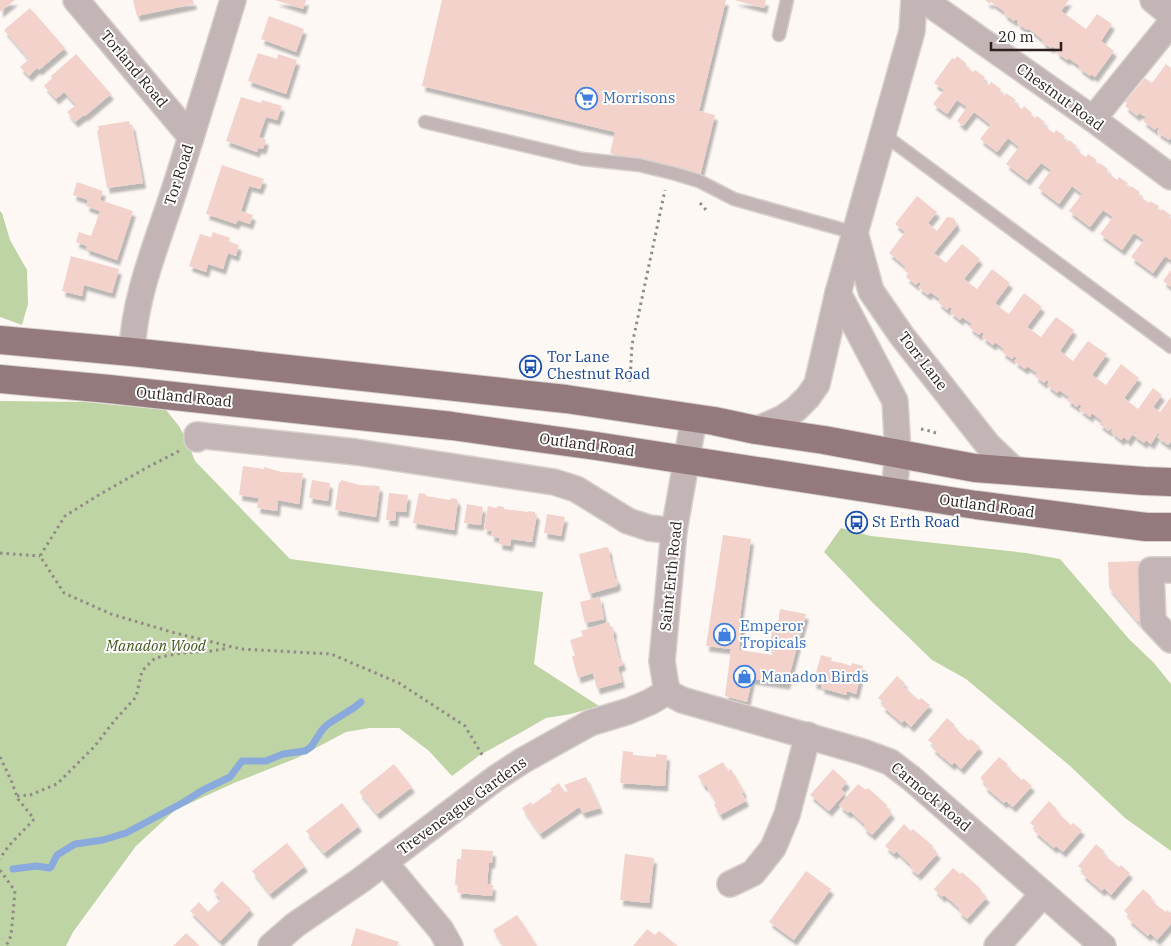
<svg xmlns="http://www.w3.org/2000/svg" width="1171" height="946" viewBox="0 0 1171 946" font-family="'IBM Plex Serif',serif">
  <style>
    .green { fill: #bed4a4 }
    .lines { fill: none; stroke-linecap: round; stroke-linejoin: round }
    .stream { stroke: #8aa9dd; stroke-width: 7 }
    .building { fill: #f4d2cc; filter: url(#shadow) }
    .service-casing { stroke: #d8d1ce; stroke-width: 15 }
    .minor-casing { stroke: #d8d1ce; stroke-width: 28 }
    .primary-casing { stroke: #d8d1ce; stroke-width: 30 }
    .path { stroke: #928a86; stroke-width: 3; stroke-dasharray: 2.5 4; stroke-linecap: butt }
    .service { stroke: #c3b4b6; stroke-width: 12 }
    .minor { stroke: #c3b4b6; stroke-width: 25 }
    .primary { stroke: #957a7d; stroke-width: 28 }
    .labels { text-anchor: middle; stroke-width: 4; stroke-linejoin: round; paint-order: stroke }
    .street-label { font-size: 15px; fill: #2c211c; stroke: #fff }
    .shop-label { font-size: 15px; fill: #366cbe; stroke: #fff; text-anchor: start }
    .transit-label { font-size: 15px; fill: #164399; stroke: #fff; text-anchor: start }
    .park-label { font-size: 15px; font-style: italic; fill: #3e5518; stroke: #fff }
  </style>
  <defs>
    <filter id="shadow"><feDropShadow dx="3" dy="5.5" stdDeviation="1" flood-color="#0004"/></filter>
  </defs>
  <rect width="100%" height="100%" fill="#fef8f5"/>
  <!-- green -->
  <g class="green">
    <polygon points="0,211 2,213 10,240 27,270 28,304 22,325 0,317"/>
    <polygon points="0,401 85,402 166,410 179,426 187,441 195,461 290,559 543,592 534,664 599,706 571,714 546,718 520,733 480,755 452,776 429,751 399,728 370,728 346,732 297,758 234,783 175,810 136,846 73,932 66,946 0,946"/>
    <polygon points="841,528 871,536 1026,553 1060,559 1129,639 1154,663 1171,684 1171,851 1125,818 1070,766 966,679 932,660 872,602 824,552"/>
  </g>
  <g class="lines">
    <!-- stream -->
    <polyline class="stream" points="13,869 37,866 49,868 51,867 57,855 75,844 103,840 126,833 184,802 203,790 230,777 242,761 266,761 283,754 305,751 311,747 322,730 328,724 355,707 361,702"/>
  </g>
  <!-- building -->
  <g class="building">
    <polygon points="0,0 15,0 0,12"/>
    <polygon points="133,0 193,0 194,4 137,16"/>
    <polygon points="275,0 306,0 303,9"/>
    <polygon points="442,0 726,0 699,111 715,115 700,176 610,153 615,132 422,86"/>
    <polygon points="734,0 766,0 764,8"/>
    <polygon points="985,0 1069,0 1061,11 1086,29 1097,14 1112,24 1101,41 1114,51 1095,77 1091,74 1090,76 1079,68 1080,66 1068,58 1067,60 1056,52 1058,50 1052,46 1051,48 1042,42 1043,40 1029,29 1027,30 1017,23 1018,21 1016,19 1014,21 1004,14 1005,12 991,2 990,4"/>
    <polygon points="30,8 65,48 39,70 37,68 29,76 20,67 29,59 4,30"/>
    <polygon points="269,16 304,29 296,52 261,39"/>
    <polygon points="258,53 277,59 278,54 297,60 286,94 248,81"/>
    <polygon points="76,54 111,94 85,116 84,115 75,122 67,112 76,105 64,92 56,99 44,86 52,78 51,76"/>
    <polygon points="957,56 967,64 965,66 973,72 975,70 985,77 983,80 985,82 989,85 991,82 1001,89 999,92 1002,94 1004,96 1006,93 1016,100 1014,103 1022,109 1024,106 1032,113 1031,115 1035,118 1037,116 1045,122 1043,125 1054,133 1056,130 1065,136 1063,139 1068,142 1069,140 1077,146 1075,149 1086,157 1088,154 1097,160 1095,162 1098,165 1100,163 1108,169 1107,172 1117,180 1119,177 1128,183 1126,185 1128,187 1130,188 1131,186 1140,192 1138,195 1149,203 1150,201 1159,206 1157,209 1161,211 1162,209 1171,215 1169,218 1171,219 1171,260 1165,256 1153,273 1131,257 1144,240 1134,233 1122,250 1100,234 1113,217 1103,210 1090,227 1069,211 1082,194 1072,186 1059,204 1038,188 1051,170 1041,163 1027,180 1006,164 1019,147 1008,138 997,152 980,139 991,125 974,112 963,126 957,121 967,107 957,100 947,114 933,104 944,90 934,83 952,58 955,59"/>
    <polygon points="1166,64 1171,68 1171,138 1169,140 1157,132 1159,128 1158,128 1157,127 1155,130 1143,121 1146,117 1139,113 1137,116 1125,106 1127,103 1125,102 1145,78 1152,83"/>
    <polygon points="241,97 261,103 262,100 282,106 277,120 266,117 259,137 266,140 263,149 258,148 257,152 226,141"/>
    <polygon points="129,121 130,125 132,124 143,183 107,188 97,131 99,130 98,126"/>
    <polygon points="222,165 264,179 260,189 249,186 241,211 253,215 250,224 238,220 236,224 206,214"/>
    <polygon points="77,182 103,191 100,200 133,211 117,260 86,249 87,246 76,242 79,232 91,236 100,211 86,206 88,200 73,195"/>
    <polygon points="917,196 937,212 928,223 937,231 947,217 954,218 957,225 934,253 946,263 962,244 980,259 964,279 977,289 992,269 1010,283 995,303 1002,309 1009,314 1024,293 1042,307 1027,327 1041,337 1056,317 1074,330 1060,351 1073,361 1088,341 1107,354 1092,375 1106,385 1121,364 1139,378 1124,398 1138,409 1153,388 1162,395 1153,407 1160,412 1171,397 1171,443 1170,442 1168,445 1157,437 1160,434 1158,433 1151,444 1146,440 1144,443 1133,435 1136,432 1135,431 1128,441 1124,437 1121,440 1111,432 1113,429 1112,428 1109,431 1099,424 1102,421 1092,413 1090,417 1079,409 1082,406 1079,404 1077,407 1067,400 1069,397 1059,390 1057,393 1047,385 1049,382 1047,380 1044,383 1035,376 1037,373 1027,366 1025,369 1014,361 1017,358 1014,356 1012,359 1002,352 1004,349 995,342 993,345 982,337 984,334 982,332 979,335 969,327 972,324 962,317 960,320 950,312 952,309 950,307 947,310 938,302 940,299 930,292 928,295 918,287 921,284 919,282 916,285 906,277 909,274 904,270 906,267 889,253 905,232 895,224"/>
    <polygon points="213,232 230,238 229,242 239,245 236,256 228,253 223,269 208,264 206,272 189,266 200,234 211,237"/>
    <polygon points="71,256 119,269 112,293 84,285 82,296 62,291"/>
    <polygon points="1171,270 1171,287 1163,281"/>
    <polygon points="243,466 263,469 264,469 264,467 282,472 303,473 299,504 278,500 277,511 257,508 259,498 239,495"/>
    <polygon points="312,480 330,483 328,501 309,498"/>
    <polygon points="341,480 360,485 380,486 379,488 380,488 376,517 335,510 339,482 341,482"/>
    <polygon points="389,493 408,495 406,512 396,511 395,521 386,520"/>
    <polygon points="419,493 426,494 426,496 450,500 451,498 457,499 457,501 458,501 454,530 413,523"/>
    <polygon points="467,504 483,507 481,525 464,523"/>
    <polygon points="488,506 497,508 497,506 504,507 504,509 528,512 529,511 535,512 535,514 537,514 532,542 511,539 510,546 499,544 500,538 491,536 492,531 484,529"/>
    <polygon points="547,514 565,517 561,536 544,533"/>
    <polygon points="723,535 751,539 739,624 742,624 739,650 773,655 774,652 769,650 772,630 777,631 780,609 806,614 787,684 752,679 747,702 725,696 731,649 706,646"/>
    <polygon points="606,547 606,548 608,547 610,554 609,554 615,578 617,578 618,585 616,585 617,586 589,594 579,554"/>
    <polygon points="1142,561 1143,619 1138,622 1109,588 1108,562"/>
    <polygon points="600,597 604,619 585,623 580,602"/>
    <polygon points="609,622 611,627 613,627 614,634 613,634 619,658 621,658 623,665 618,667 622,682 597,689 593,673 578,678 572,656 575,656 570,640 583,636 581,631"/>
    <polygon points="821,655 832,658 831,661 842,663 851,666 852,663 863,666 856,694 847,691 846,695 821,688 822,685 813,683"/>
    <polygon points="897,676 905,683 903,686 919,700 921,698 930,705 911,727 904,720 902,723 882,706 884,703 878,698"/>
    <polygon points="947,718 955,725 954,727 969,741 971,739 980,747 961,769 954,762 952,765 932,748 934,745 928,740"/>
    <polygon points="623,751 633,752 633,755 656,757 656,754 667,755 665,786 620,783"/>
    <polygon points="999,757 1008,764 1006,766 1022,780 1023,778 1032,786 1013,807 1006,801 1004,803 984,786 986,784 980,778"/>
    <polygon points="723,762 728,771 731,769 744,792 742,793 746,801 720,815 714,805 716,803 706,785 704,786 698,776"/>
    <polygon points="394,764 412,787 377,814 359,792"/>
    <polygon points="833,769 847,782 841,789 845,793 829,811 810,795"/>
    <polygon points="586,777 600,808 583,813 579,807 540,834 522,808 531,802 532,805 552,791 550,789 559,783 565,793 568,791 564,785"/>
    <polygon points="858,784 866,790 868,788 887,805 886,807 892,813 872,835 863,827 865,825 850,811 848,813 839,805"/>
    <polygon points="1049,801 1057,809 1056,811 1071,825 1073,823 1082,830 1063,852 1056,846 1054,848 1034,831 1036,828 1030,823"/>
    <polygon points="342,803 359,826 324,853 306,831"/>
    <polygon points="904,824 911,831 913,829 933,846 932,848 938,853 918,875 909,867 911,865 896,851 894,854 885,846"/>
    <polygon points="287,843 305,866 270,894 252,871"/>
    <polygon points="1096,844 1105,852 1103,854 1119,867 1121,865 1130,873 1111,895 1104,888 1102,891 1082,874 1084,871 1078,866"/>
    <polygon points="462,849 493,851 492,863 489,863 487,884 493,885 492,896 458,893 458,885 455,885 456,871 457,859 461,859"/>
    <polygon points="625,854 654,858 649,903 620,900"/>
    <polygon points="953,868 960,874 962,872 971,880 982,890 980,891 987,897 967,919 958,911 960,909 944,895 942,897 934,889"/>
    <polygon points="806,871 831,889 794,940 769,922"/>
    <polygon points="222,881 251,909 220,941 190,911 199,902 208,912 221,899 213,891"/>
    <polygon points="1143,889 1152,897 1150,899 1158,906 1166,912 1167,910 1171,913 1171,924 1157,940 1150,933 1148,936 1128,919 1130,916 1124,911"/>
    <polygon points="517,915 529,933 537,946 503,946 493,930"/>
    <polygon points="356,928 399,942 397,946 351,946"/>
    <polygon points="647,929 655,935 659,931 678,946 633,946"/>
    <polygon points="186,933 200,946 173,946"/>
  </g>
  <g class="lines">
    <defs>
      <g id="service">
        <polyline points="779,35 787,0"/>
        <polyline points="425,122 582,159 639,165 676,174 699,181 734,199 855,233"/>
        <polyline points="883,134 1171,347"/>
      </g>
      <g id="minor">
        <polyline points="76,0 191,137"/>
        <polyline points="924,0 1093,119 1171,177"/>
        <polyline points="1153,0 1171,15"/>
        <polyline points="1093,119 1171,23"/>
        <polyline points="855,233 871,291 902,336 988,445 1010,466 1019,471"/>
        <polyline points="838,293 895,401 898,453 894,492"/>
        <path d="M132 352C134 299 155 248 172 197 193 132 213 66 233 0"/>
        <polyline points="756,430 783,418 796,409 808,397 817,384 838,293 912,31 914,0"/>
        <polyline points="197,439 197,435 356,452 554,482 576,489 628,521 649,528 674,531"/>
        <polyline points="1171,570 1151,570 1153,621 1171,640"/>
        <polyline points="667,692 682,700 863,752 890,762 911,778 1103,946"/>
        <polyline points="667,692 662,661 674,531 694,418"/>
        <polyline points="385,863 441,930 450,946"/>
        <polyline points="730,884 753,873 773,848 787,815 808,735"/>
        <polyline points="271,946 295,925 361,880 496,778 522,761 590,723 629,711 650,702 667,692"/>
        <polyline points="997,946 1043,894"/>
      </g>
      <g id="primary">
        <polyline points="0,340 132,352 566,399 714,421 756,430 824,440 975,468 1144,481 1171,482"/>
        <polyline points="0,379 109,389 452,426 596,446 976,505 1146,527 1171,527"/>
      </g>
    </defs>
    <!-- service casing -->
    <use href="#service" class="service-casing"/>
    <!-- minor casing -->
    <use href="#minor" class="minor-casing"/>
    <!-- primary casing -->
    <use href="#primary" class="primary-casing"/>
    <!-- path -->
    <g class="path">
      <polyline points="700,203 706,210"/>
      <polyline points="572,374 572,372 630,380 632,345 665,190"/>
      <polyline points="921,429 930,431 939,434"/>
      <polyline points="179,451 146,468 97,496 65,516 40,556 64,593 111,614 175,633 241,649 331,654 399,683 465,726 484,758"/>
      <polyline points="0,553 40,556"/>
      <path d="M0 757 11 780 18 799 34 819C23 832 8 844 0 859"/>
      <polyline points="17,796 30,795 57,784 94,747 115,720 136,697 142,671 155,658 182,653 212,651 229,648"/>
      <polyline points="0,870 15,891 11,936 6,946"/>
    </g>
    <!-- service -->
    <use href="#service" class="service"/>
    <!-- minor -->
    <use href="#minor" class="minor"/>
    <!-- primary -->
    <use href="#primary" class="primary"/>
  </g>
  <!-- icons -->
  <defs>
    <symbol id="supermarket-ring" viewBox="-11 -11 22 22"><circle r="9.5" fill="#fff" stroke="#3f7fe0" stroke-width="1.5"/><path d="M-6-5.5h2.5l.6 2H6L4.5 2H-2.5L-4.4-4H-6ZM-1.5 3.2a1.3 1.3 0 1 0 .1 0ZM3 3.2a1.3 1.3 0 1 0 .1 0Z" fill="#3f7fe0"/></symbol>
    <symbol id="bus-ring" viewBox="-11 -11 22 22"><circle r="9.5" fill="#fff" stroke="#1a4fb4" stroke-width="1.5"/><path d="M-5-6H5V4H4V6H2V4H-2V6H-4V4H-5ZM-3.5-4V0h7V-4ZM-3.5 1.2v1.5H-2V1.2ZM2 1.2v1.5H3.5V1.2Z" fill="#1a4fb4"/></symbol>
    <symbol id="shop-ring" viewBox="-11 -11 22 22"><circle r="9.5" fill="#fff" stroke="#3f7fe0" stroke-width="1.5"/><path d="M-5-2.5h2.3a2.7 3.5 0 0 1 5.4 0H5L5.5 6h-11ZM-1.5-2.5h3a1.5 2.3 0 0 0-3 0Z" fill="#3f7fe0"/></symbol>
  </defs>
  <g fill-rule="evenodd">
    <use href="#supermarket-ring" x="574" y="86" width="25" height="25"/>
    <use href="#bus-ring" x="518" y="354" width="25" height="25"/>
    <use href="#bus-ring" x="844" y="510" width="25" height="25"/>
    <use href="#shop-ring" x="712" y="622" width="25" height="25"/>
    <use href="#shop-ring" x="732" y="664" width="25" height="25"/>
  </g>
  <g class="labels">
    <!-- street labels -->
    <g class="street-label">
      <text transform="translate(134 69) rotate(50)" y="5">Torland Road</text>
      <text transform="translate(1060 97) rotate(36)" y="5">Chestnut Road</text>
      <text transform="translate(179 175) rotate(-72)" y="5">Tor Road</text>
      <text transform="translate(923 361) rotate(52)" y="5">Torr Lane</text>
      <text transform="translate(184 397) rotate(6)" y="5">Outland Road</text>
      <text transform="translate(587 445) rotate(8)" y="5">Outland Road</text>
      <text transform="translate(987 506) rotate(8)" y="5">Outland Road</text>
      <text transform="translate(671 576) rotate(-84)" y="5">Saint Erth Road</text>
      <text transform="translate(931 797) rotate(40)" y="5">Carnock Road</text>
      <text transform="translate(462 806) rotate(-36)" y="5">Treveneague Gardens</text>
    </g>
    <!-- shop labels -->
    <g class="shop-label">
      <text x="603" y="103">Morrisons</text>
      <text x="740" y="631">Emperor<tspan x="740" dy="17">Tropicals</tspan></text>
      <text x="761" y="682">Manadon Birds</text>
    </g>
    <!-- transit labels -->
    <g class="transit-label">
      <text x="547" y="362">Tor Lane<tspan x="547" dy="17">Chestnut Road</tspan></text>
      <text x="872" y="527">St Erth Road</text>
    </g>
    <!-- park labels -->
    <g class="park-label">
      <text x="156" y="651">Manadon Wood</text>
    </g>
  </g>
  <!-- scale -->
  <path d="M991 42v8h70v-8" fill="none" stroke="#2c211c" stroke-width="2.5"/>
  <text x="998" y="42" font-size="15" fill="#2c211c" stroke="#ffffff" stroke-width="4" paint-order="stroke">20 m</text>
</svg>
